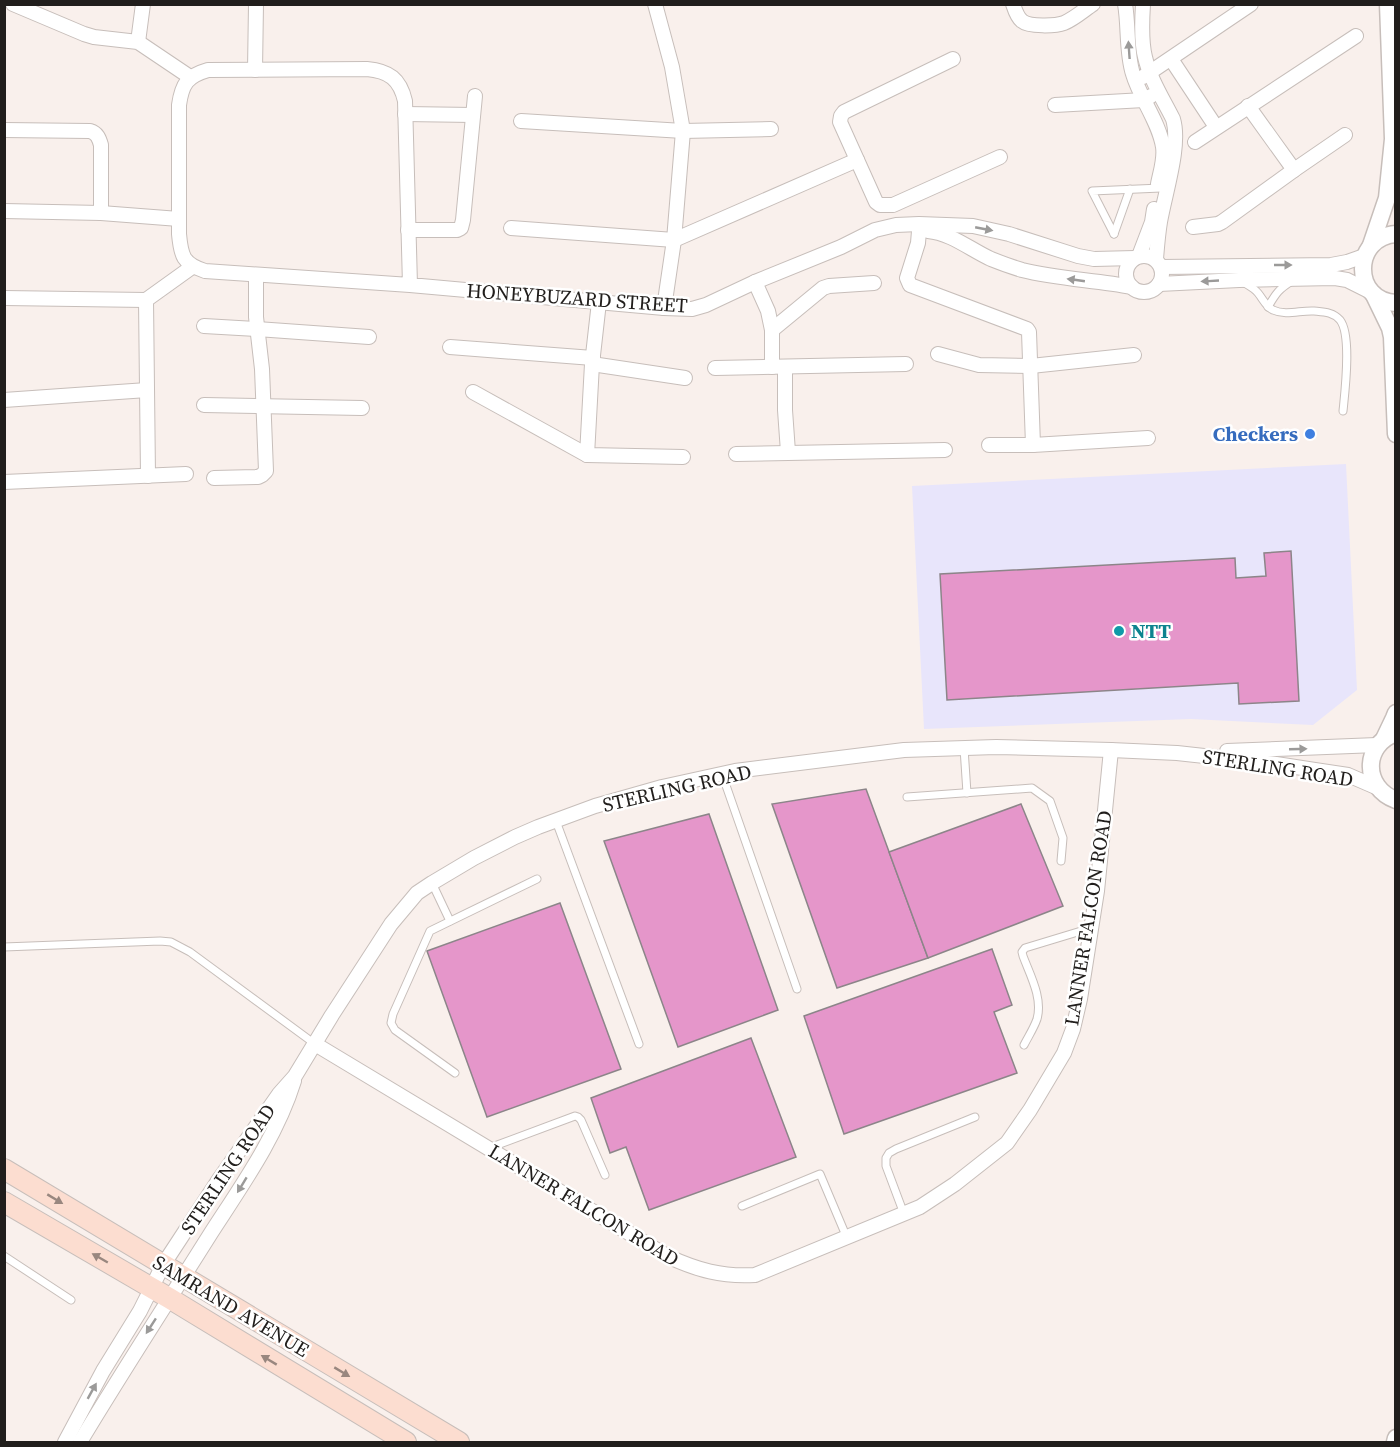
<svg xmlns="http://www.w3.org/2000/svg" width="1400" height="1447" viewBox="0 0 1400 1447" font-family="'Source Serif 4',serif">
  <style>
    .industrial { fill: #e8e5fb }
    .building { fill: #e596ca; stroke: #8c8589; stroke-width: 1.5 }
    .lines { fill: none; stroke-linecap: round; stroke-linejoin: round }
    .service-casing { stroke: #c7beba; stroke-width: 9 }
    .minor-casing { stroke: #c7beba; stroke-width: 16 }
    .tertiary-casing { stroke: #c7beba; stroke-width: 19 }
    .secondary-casing { stroke: #c7beba; stroke-width: 22 }
    .service { stroke: #fff; stroke-width: 7 }
    .minor { stroke: #fff; stroke-width: 14 }
    .tertiary { stroke: #fff; stroke-width: 16 }
    .secondary { stroke: #fcddd0; stroke-width: 20 }
    .oneway { fill: #9b9a99 }
    .oneway2 { fill: #99877f }
    .shop-dot { fill: #3f7fe0; stroke: #fff; stroke-width: 2 }
    .culture-dot { fill: #0f9aa8; stroke: #fff; stroke-width: 2 }
    .labels { text-anchor: middle; stroke-width: 5; stroke-linejoin: round; paint-order: stroke }
    .street-label { font-size: 20px; fill: #211e1c; stroke: #fff }
    .shop-label { font-size: 20px; font-weight: bold; fill: #366cbe; stroke: #fff; text-anchor: end }
    .culture-label { font-size: 20px; font-weight: bold; fill: #0d838f; stroke: #fff; text-anchor: start }
  </style>
  <rect width="100%" height="100%" fill="#f9f0ec"/>
  <!-- industrial -->
  <polygon class="industrial" points="1346,464 1357,690 1313,725 1191,719 924,729 912,486"/>
  <!-- building -->
  <g class="building">
    <polygon points="1291,551 1299,701 1239,704 1238,683 947,700 940,574 1235,558 1236,578 1266,576 1264,553"/>
    <polygon points="866,789 928,958 837,988 772,804"/>
    <polygon points="1021,804 1063,906 928,958 889,852"/>
    <polygon points="709,814 778,1010 678,1047 604,841"/>
    <polygon points="560,903 621,1069 487,1117 427,951"/>
    <polygon points="992,949 1012,1005 994,1012 1017,1073 844,1134 804,1016"/>
    <polygon points="751,1038 796,1157 649,1210 626,1147 610,1153 591,1098"/>
  </g>
  <g class="lines">
    <defs>
      <g id="service">
        <polyline points="1114,234 1092,191 1161,188"/>
        <polyline points="1114,234 1130,189"/>
        <path d="M1243 282C1249 286 1254 288 1258 293 1263 299 1266 307 1273 310 1286 316 1301 310 1314 311 1324 312 1333 312 1340 320 1352 335 1345 391 1343 411"/>
        <path d="M1268 307C1276 293 1279 289 1292 281"/>
        <polyline points="964,748 967,793"/>
        <polyline points="722,774 797,989"/>
        <polyline points="907,797 1032,788 1050,801 1063,838 1061,861"/>
        <polyline points="556,821 639,1044"/>
        <polyline points="432,883 450,921"/>
        <polyline points="4,947 160,941 171,942 190,952 315,1044"/>
        <path d="M1024 1045C1028 1037 1034 1028 1037 1019 1043 998 1030 975 1023 956L1022 952 1025 948 1091 928"/>
        <polyline points="455,1073 395,1030 391,1023 393,1014 430,931 537,879"/>
        <polyline points="489,1148 575,1116 578,1117 581,1120 605,1175"/>
        <polyline points="742,1206 820,1174 847,1238"/>
        <polyline points="904,1214 886,1166 886,1158 889,1153 896,1149 975,1117"/>
        <polyline points="4,1256 71,1300"/>
      </g>
      <g id="minor">
        <polyline points="13,4 84,34 94,37 138,42 190,77"/>
        <polyline points="655,4 672,67 683,131 674,240 664,308"/>
        <path d="M1013 4C1015 10 1017 17 1022 21 1029 27 1056 26 1064 23 1074 19 1084 10 1093 4"/>
        <path d="M1125 4C1129 27 1126 52 1133 74 1140 98 1159 122 1163 147 1165 159 1160 173 1158 184"/>
        <path d="M1143 4C1142 20 1141 42 1145 57 1150 79 1163 99 1173 119 1181 145 1165 193 1160 222 1158 234 1157 247 1156 259"/>
        <polyline points="138,42 143,4"/>
        <polyline points="953,59 844,112 841,116 840,122 876,202 880,205 893,205 1000,157"/>
        <polyline points="1171,59 1216,127"/>
        <polyline points="255,70 256,4"/>
        <polyline points="1143,77 1251,4"/>
        <polyline points="1055,105 1144,100 1151,96"/>
        <polyline points="1248,106 1294,170"/>
        <polyline points="405,114 473,115"/>
        <polyline points="521,121 683,131 771,129"/>
        <path d="M4 130 90 131C97 133 99 138 101 145V213"/>
        <polyline points="1195,142 1356,36"/>
        <polyline points="4,211 101,213 179,219"/>
        <polyline points="1193,227 1218,224 1222,222 1294,170 1345,135"/>
        <polyline points="511,228 674,240 857,160"/>
        <polyline points="408,230 457,230 461,228 463,220 475,96"/>
        <polyline points="919,231 918,243 907,278 910,285 1027,329 1029,332 1033,445"/>
        <path d="M928 231C951 233 971 250 991 259 1001 263 1012 267 1022 270 1058 279 1095 280 1132 287"/>
        <circle cx="1144" cy="274" r="18"/>
        <polyline points="1139,256 1152,222 1154,209"/>
        <polyline points="1161,267 1331,265 1347,262 1364,256"/>
        <polyline points="755,282 768,311 772,330 772,367"/>
        <polyline points="1159,284 1239,280 1335,278 1347,280 1371,292"/>
        <path d="M410 285 405 101C400 79 389 71 367 69L208 70C187 76 182 84 179 105V234C181 256 183 264 205 271L410 285 664 308 692 309 706 305 755 282 841 247 875 230 896 225 919 224 973 226 1009 234 1078 256 1094 259 1135 258"/>
        <polyline points="4,298 146,300"/>
        <polyline points="599,302 592,364 587,455 683,457"/>
        <polyline points="204,326 257,329 369,337"/>
        <polyline points="772,330 823,288 829,286 874,283"/>
        <polyline points="450,347 593,358"/>
        <polyline points="938,354 979,365 1031,366 1134,355"/>
        <polyline points="592,364 685,378"/>
        <polyline points="785,367 785,410 788,452"/>
        <polyline points="715,368 906,364"/>
        <polyline points="473,392 587,455"/>
        <polyline points="4,400 147,390"/>
        <polyline points="204,405 362,408"/>
        <polyline points="989,445 1033,445 1148,438"/>
        <polyline points="736,454 945,450"/>
        <polyline points="148,476 146,300 192,267"/>
        <polyline points="214,478 258,477 262,475 266,471 262,369 256,317 256,275"/>
        <polyline points="4,482 186,474"/>
        <polyline points="1227,751 1377,745"/>
        <path d="M315 1044 667 1256C697 1270 722 1277 755 1275L920 1207 955 1184 1007 1143 1030 1110 1064 1053 1073 1029 1080 999 1097 891 1111 750"/>
        <polyline points="65,1442 103,1371 140,1311 163,1265 220,1178 279,1094 295,1076 332,1015 391,924 417,893 432,883 474,858 515,837 538,827 595,806 662,787 735,771 904,750 996,747 1111,750 1177,753 1276,764 1348,775 1378,788"/>
        <path d="M80 1442C122 1372 167 1303 211 1233 242 1185 277 1136 294 1081"/>
      </g>
      <g id="tertiary">
        <path d="M1396 234C1352 237 1352 301 1396 303"/>
        <polyline points="1371,245 1387,198 1393,139 1388,4"/>
        <polyline points="1374,295 1390,328 1392,337 1396,434"/>
        <path d="M1396 733C1362 745 1363 788 1396 800"/>
        <polyline points="1384,739 1394,718 1396,713"/>
        <polyline points="1395,1442 1396,1438"/>
      </g>
      <g id="secondary">
        <polyline points="4,1169 459,1442"/>
        <polyline points="4,1202 169,1298 406,1442"/>
      </g>
    </defs>
    <!-- service casing -->
    <use href="#service" class="service-casing"/>
    <!-- minor casing -->
    <use href="#minor" class="minor-casing"/>
    <!-- tertiary casing -->
    <use href="#tertiary" class="tertiary-casing"/>
    <!-- secondary casing -->
    <use href="#secondary" class="secondary-casing"/>
    <!-- service -->
    <use href="#service" class="service"/>
    <!-- minor -->
    <use href="#minor" class="minor"/>
    <!-- tertiary -->
    <use href="#tertiary" class="tertiary"/>
    <!-- secondary -->
    <use href="#secondary" class="secondary"/>
  </g>
  <!-- one-way arrows -->
  <defs><path id="oneway-solid" d="M-6-.8H1V-3.2L6.5 0L1 3.2V.8H-6Z" transform="scale(1.5)"/></defs>
  <g class="oneway">
    <use href="#oneway-solid" transform="translate(1129 50) rotate(-94)"/>
    <use href="#oneway-solid" transform="translate(984 229) rotate(11)"/>
    <use href="#oneway-solid" transform="translate(1283 265)"/>
    <use href="#oneway-solid" transform="translate(1076 280) rotate(-172)"/>
    <use href="#oneway-solid" transform="translate(1210 281) rotate(177)"/>
    <use href="#oneway-solid" transform="translate(1298 749) rotate(-2)"/>
    <use href="#oneway-solid" transform="translate(242 1185) rotate(121)"/>
    <use href="#oneway-solid" transform="translate(151 1326) rotate(123)"/>
    <use href="#oneway-solid" transform="translate(92 1391) rotate(-61)"/>
  </g>
  <g class="oneway2">
    <use href="#oneway-solid" transform="translate(55 1199) rotate(31)"/>
    <use href="#oneway-solid" transform="translate(100 1258) rotate(-150)"/>
    <use href="#oneway-solid" transform="translate(269 1360) rotate(-149)"/>
    <use href="#oneway-solid" transform="translate(342 1372) rotate(31)"/>
  </g>
  <!-- markers -->
  <circle class="shop-dot" cx="1310" cy="434" r="6"/>
  <circle class="culture-dot" cx="1119" cy="631" r="6"/>
  <g class="labels">
    <!-- street labels -->
    <g class="street-label">
      <text transform="translate(577 298) rotate(4)" y="7">HONEYBUZARD STREET</text>
      <text transform="translate(1278 768) rotate(9)" y="7">STERLING ROAD</text>
      <text transform="translate(677 788) rotate(-13)" y="7">STERLING ROAD</text>
      <text transform="translate(1088 918) rotate(-81)" y="7">LANNER FALCON ROAD</text>
      <text transform="translate(228 1169) rotate(-56)" y="7">STERLING ROAD</text>
      <text transform="translate(584 1205) rotate(31)" y="7">LANNER FALCON ROAD</text>
      <text transform="translate(231 1306) rotate(31)" y="7">SAMRAND AVENUE</text>
    </g>
    <!-- shop labels -->
    <g class="shop-label">
      <text x="1298" y="441">Checkers</text>
    </g>
    <!-- culture labels -->
    <g class="culture-label">
      <text x="1131" y="638">NTT</text>
    </g>
  </g>
  <!-- border -->
  <rect width="1400" height="1447" fill="none" stroke="#211e1c" stroke-width="12"/>
</svg>
